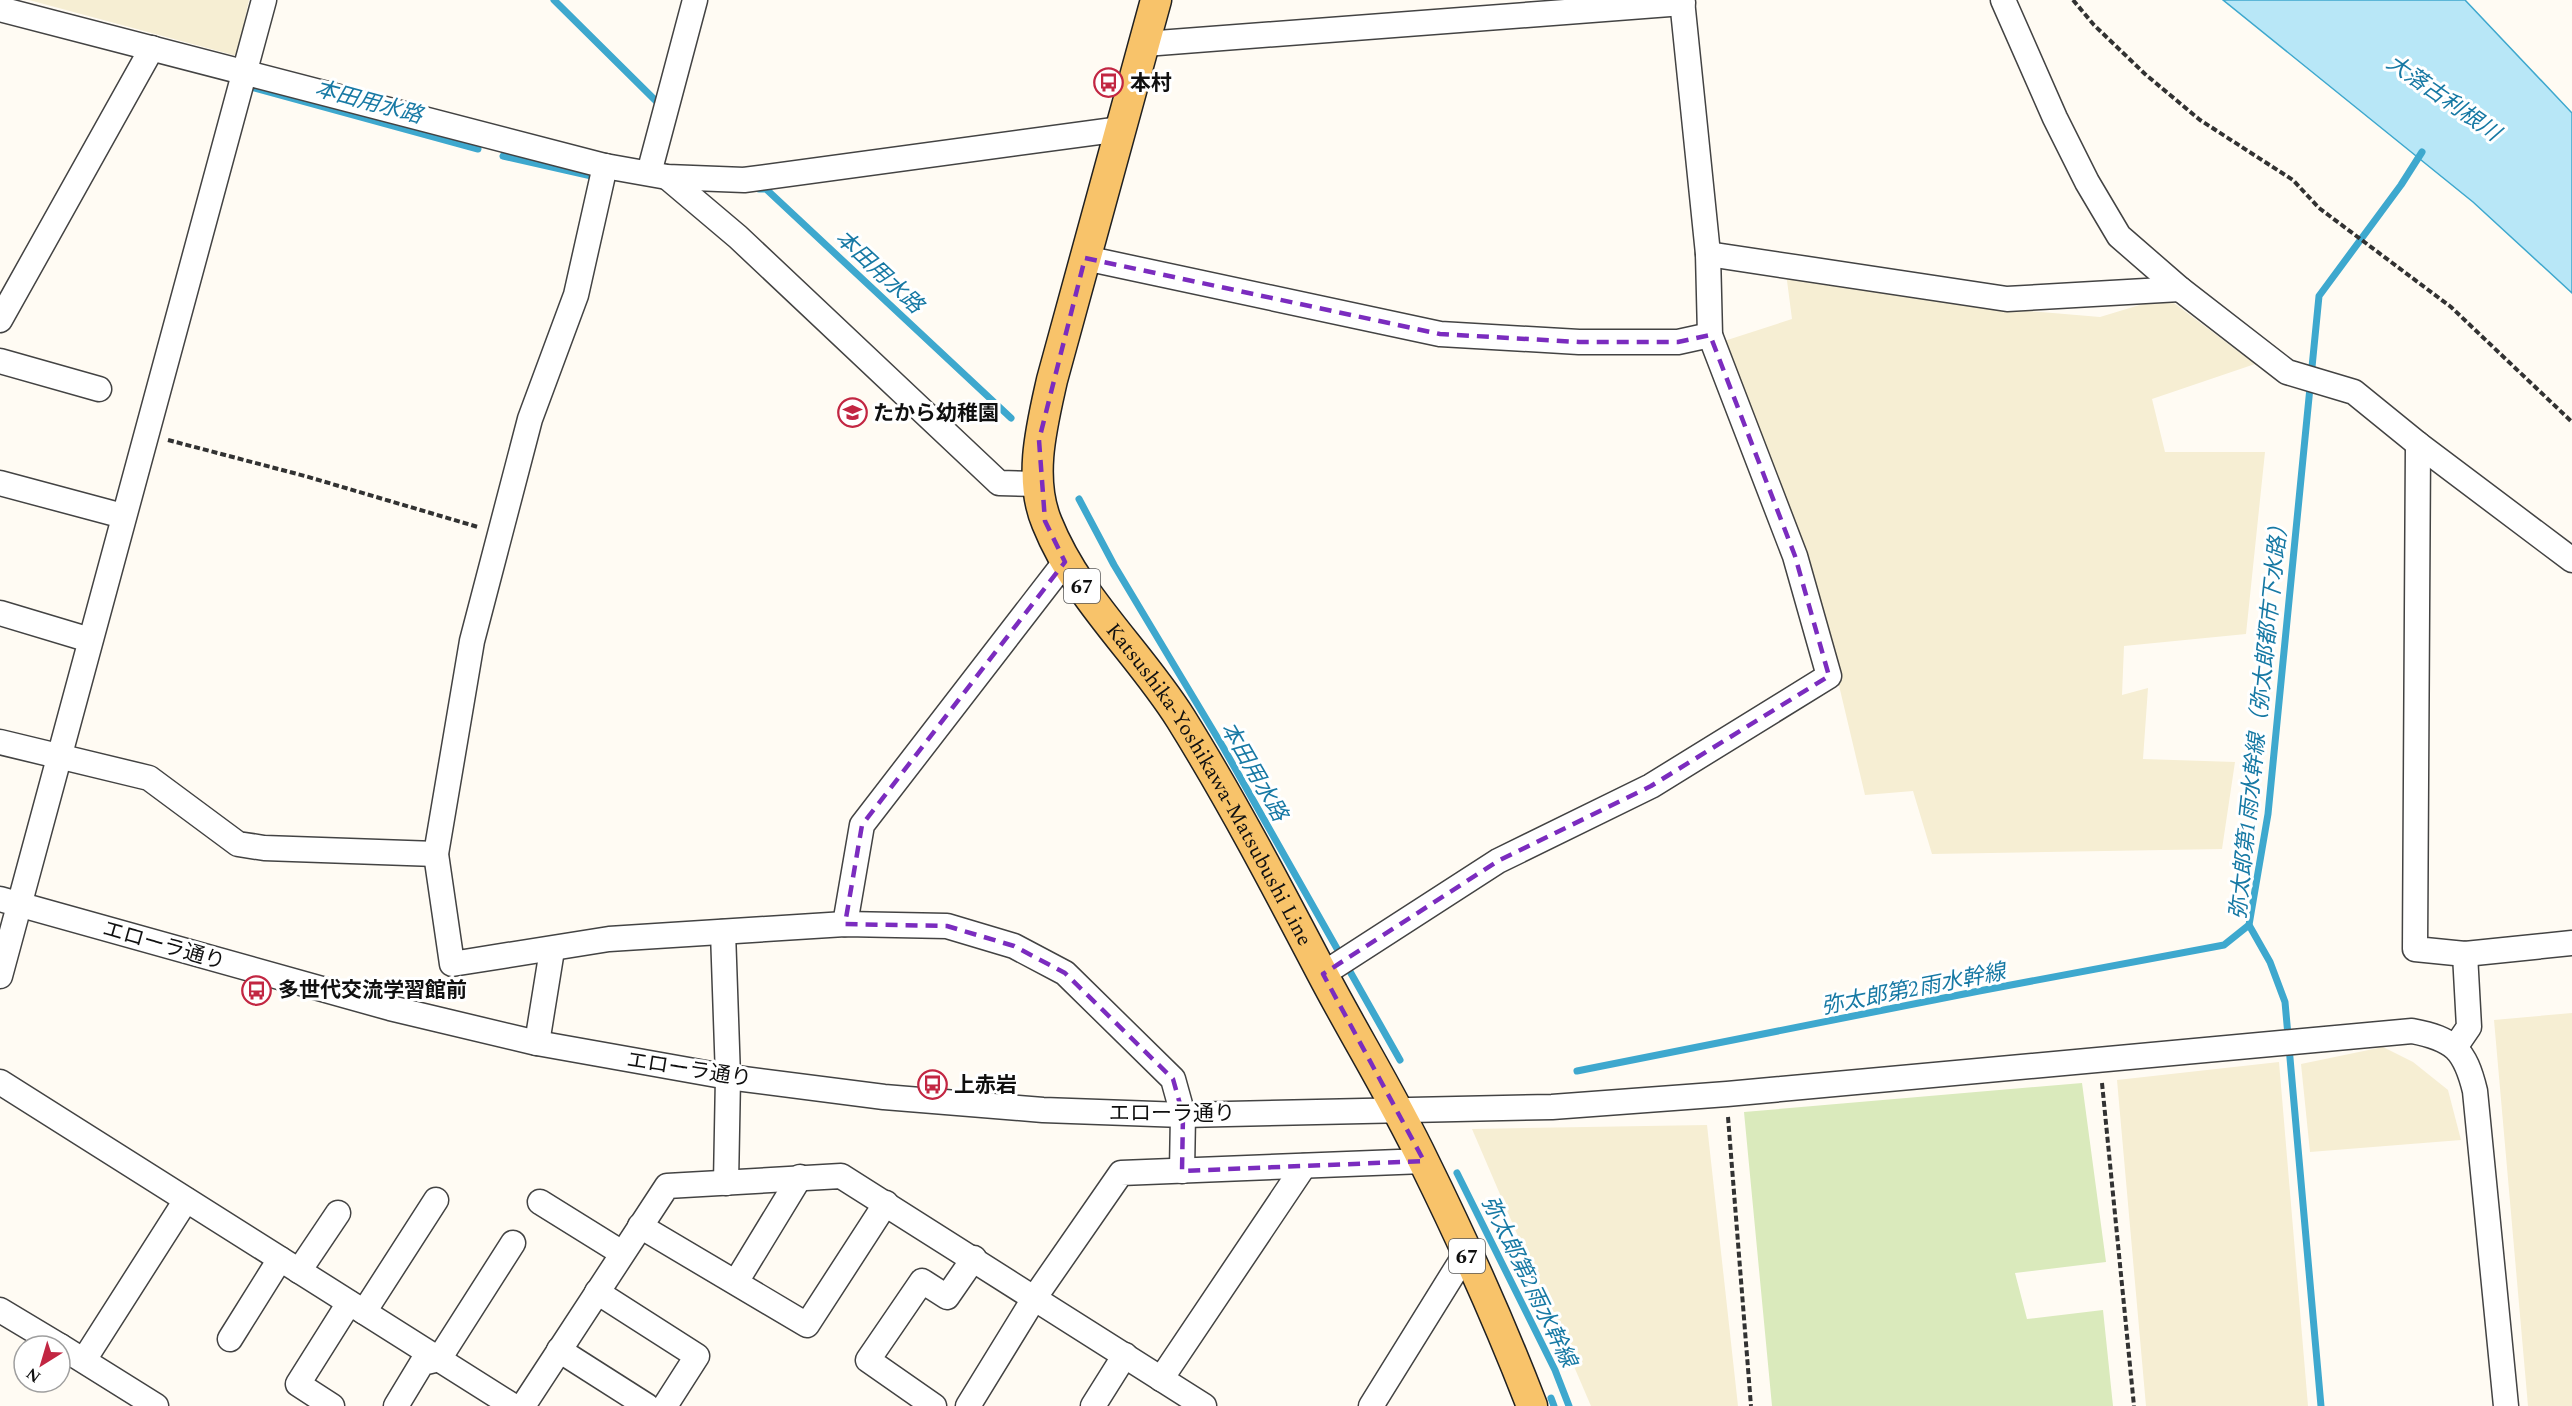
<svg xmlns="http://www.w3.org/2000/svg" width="2572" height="1406" viewBox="0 0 2572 1406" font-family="Spectral,'Noto Sans JP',serif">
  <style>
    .farmland { fill: #f6eed3 }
    .green { fill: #daeabc }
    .water { fill: #b8e7f7; stroke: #3ea8ce; stroke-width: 1.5 }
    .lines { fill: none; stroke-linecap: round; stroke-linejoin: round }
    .stream { stroke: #3ea8ce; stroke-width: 7 }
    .minor-casing { stroke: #434343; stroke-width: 27 }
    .major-casing { stroke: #212121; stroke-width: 33 }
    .path { stroke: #323232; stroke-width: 4; stroke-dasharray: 6 3; stroke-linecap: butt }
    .minor { stroke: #fff; stroke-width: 24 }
    .major { stroke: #f8c36a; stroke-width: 30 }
    .marked { fill: none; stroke: #7b2cbf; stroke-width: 4.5; stroke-dasharray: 12 8; stroke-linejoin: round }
    .labels { text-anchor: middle; stroke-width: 6; stroke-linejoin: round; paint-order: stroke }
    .shield { fill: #fff; stroke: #585858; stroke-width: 1.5 }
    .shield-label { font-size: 20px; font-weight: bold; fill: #101010 }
    .poi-label { font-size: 21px; font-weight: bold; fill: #101010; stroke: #fff; text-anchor: start }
    .street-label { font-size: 21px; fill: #101010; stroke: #fff }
    .water-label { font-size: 22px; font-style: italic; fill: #1779a4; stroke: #fff }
  </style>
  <rect width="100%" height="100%" fill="#fffbf3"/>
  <!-- farmland -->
  <g class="farmland">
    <polygon points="29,0 249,0 237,56"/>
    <polygon points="1786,273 2017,310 2100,317 2166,297 2255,364 2152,399 2165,452 2265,452 2246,634 2124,646 2122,695 2148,688 2143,759 2235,762 2222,849 1932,854 1913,791 1865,795 1809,559 1718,343 1792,319"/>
    <polygon points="2572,1013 2572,1406 2528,1406 2494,1020"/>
    <polygon points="2383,1047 2413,1062 2448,1090 2461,1140 2310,1152 2301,1064"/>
    <polygon points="2279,1062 2308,1406 2146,1406 2117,1080"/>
    <polygon points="1707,1125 1738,1406 1591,1406 1472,1129"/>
  </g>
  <!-- green -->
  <polygon class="green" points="2082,1083 2106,1262 2015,1273 2027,1319 2103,1310 2113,1406 1772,1406 1744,1112"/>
  <!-- water -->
  <polygon class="water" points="2223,0 2465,0 2572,113 2572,293 2473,202"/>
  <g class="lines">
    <!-- stream -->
    <g class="stream">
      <polyline points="554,0 658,103"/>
      <polyline points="251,87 478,149"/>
      <polyline points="503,156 596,177"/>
      <polyline points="759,189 766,189 1011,418"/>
      <polyline points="1079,499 1114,565 1223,747 1400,1060"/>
      <polyline points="1577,1071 1979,991 2224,945 2249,925"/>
      <polyline points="1457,1173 1555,1370 1569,1406"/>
      <polyline points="1551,1398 1554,1406"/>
      <polyline points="2321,1406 2285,1002 2270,962 2249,925 2268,814 2319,296 2401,185 2422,152"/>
    </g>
    <defs>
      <g id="minor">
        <polyline points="2003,0 2055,118 2087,182 2119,236 2180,289 2287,372 2354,392 2418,444 2572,560"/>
        <polyline points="0,9 605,166 667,177 744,180 1121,129"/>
        <polyline points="1145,44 1683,3"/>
        <polyline points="605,166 576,295 530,419 472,641 436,854 452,964 609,939 845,924 947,926 1014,946 1065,973 1173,1079 1183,1115 1182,1171"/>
        <polyline points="649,173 695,0"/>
        <polyline points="667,177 738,237 999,483 1039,484"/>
        <polyline points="1708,254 2007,299 2180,289"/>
        <polyline points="1085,258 1440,334 1579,342 1678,342 1710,335"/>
        <polyline points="0,320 152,48"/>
        <polyline points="0,361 99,389"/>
        <polyline points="2418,444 2415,949 2465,954 2572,943"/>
        <polyline points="0,483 123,516"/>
        <polyline points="0,613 90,640"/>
        <polyline points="0,742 149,778 238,844 264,848 436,854"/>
        <path d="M0 899 390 1008 537 1043 728 1077 884 1097 1043 1110 1183 1115 1552 1107 1727 1094 2412 1031C2454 1039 2465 1050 2475 1091L2506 1406"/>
        <polyline points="845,924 862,825 1065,562"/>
        <polyline points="723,932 728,1077 726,1183"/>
        <polyline points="1323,974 1498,861 1651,786 1829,676 1795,556 1710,335 1708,254 1682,0"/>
        <polyline points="0,976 264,0"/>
        <polyline points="537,1043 552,950"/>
        <polyline points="2456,1046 2469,1027 2465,954"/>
        <polyline points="0,1082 513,1406"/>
        <polyline points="540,1202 622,1253"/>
        <polyline points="640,1226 807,1325 886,1203"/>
        <polyline points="299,1271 338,1213"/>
        <polyline points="736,1282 800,1177"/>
        <polyline points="597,1292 697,1356 665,1406"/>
        <polyline points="0,1310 60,1346"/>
        <polyline points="364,1312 436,1200"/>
        <polyline points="230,1339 280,1259"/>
        <polyline points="60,1346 156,1406"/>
        <polyline points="559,1350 647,1406"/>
        <polyline points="84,1360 186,1200"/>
        <polyline points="1161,1379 1304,1166"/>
        <polyline points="332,1406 298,1384 349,1303"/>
        <polyline points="396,1406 422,1363 439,1359 513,1243"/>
        <polyline points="523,1406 667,1186 841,1176 1204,1406"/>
        <polyline points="934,1406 868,1360 922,1281 947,1297 974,1258"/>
        <polyline points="968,1406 1035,1297 1121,1173 1424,1161"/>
        <polyline points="1093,1406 1125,1355"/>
        <polyline points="1371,1406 1466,1253"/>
      </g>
      <g id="major">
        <path id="s1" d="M1156 0 1052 380C1042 425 1028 478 1047 523 1077 598 1139 652 1181 719 1232 801 1277 887 1322 973 1355 1036 1393 1097 1424 1162 1463 1241 1500 1323 1532 1406"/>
      </g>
    </defs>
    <!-- minor casing -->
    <use href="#minor" class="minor-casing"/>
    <!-- major casing -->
    <use href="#major" class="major-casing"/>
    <!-- path -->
    <g class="path">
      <polyline points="2073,0 2094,25 2145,74 2200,120 2293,180 2319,208 2451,307 2572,422"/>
      <polyline points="168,440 305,476 478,527"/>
      <polyline points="2102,1083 2134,1406"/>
      <polyline points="1728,1117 1751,1406"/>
    </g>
    <!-- minor -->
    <use href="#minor" class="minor"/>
    <!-- major -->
    <use href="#major" class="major"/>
  </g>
  <!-- marked area -->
  <path class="marked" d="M1085 258 1440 334 1579 342H1678L1710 335 1795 556 1829 676 1651 786 1498 861 1323 974 1424 1161 1182 1171 1183 1115 1173 1079 1065 973 1014 946 947 926 845 924 862 825 1065 562 1045 521 1039 440Z"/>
  <!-- icons -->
  <defs>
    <symbol id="bus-ring" viewBox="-11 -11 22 22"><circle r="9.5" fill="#fff" stroke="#c22642" stroke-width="1.5"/><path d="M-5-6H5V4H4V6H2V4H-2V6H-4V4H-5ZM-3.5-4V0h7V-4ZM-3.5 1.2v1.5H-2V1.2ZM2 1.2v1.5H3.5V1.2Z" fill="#c22642"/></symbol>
    <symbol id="school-ring" viewBox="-11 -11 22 22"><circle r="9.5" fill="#fff" stroke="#c22642" stroke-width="1.5"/><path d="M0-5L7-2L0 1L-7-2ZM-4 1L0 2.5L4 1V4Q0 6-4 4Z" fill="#c22642"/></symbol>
  </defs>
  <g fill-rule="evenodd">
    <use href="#bus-ring" x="1092" y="66" width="33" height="33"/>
    <use href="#school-ring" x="836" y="396" width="33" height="33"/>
    <use href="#bus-ring" x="240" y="974" width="33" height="33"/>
    <use href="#bus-ring" x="916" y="1068" width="33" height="33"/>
  </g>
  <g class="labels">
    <!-- shield labels -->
    <g class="shield">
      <rect x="1064" y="569" width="36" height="34" rx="4.5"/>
      <rect x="1449" y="1239" width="36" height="34" rx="4.5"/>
    </g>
    <g class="shield-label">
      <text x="1082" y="593">67</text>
      <text x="1467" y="1263">67</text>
    </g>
    <!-- poi labels -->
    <g class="poi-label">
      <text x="1130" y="90">本村</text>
      <text x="873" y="420">たから幼稚園</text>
      <text x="278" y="997">多世代交流学習館前</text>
      <text x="954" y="1092">上赤岩</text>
    </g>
    <!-- street labels -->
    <g class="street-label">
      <text dy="7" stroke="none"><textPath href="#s1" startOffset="848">Katsushika-Yoshikawa-Matsubushi Line</textPath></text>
      <text transform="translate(164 945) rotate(16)" y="7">エローラ通り</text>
      <text transform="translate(689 1069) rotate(9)" y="7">エローラ通り</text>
      <text x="1172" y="1120">エローラ通り</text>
    </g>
    <!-- water labels -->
    <g class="water-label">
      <text transform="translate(2444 97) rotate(35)" y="8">大落古利根川</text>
      <text transform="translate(369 101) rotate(15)" y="8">本田用水路</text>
      <text transform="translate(880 271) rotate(43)" y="8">本田用水路</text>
      <text transform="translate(2258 717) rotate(-84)" y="8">弥太郎第1雨水幹線（弥太郎都市下水路）</text>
      <text transform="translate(1255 771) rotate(60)" y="8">本田用水路</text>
      <text transform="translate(1913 988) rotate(-11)" y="8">弥太郎第2雨水幹線</text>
      <text transform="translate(1530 1281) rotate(64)" y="8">弥太郎第2雨水幹線</text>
    </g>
  </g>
  <!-- north arrow -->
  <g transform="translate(42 1364) rotate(217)"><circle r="28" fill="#ffffff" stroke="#9f9f9f" stroke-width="1.5"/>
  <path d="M0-4.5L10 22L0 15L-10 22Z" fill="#c22642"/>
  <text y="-9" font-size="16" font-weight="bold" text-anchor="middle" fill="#101010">N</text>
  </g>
</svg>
